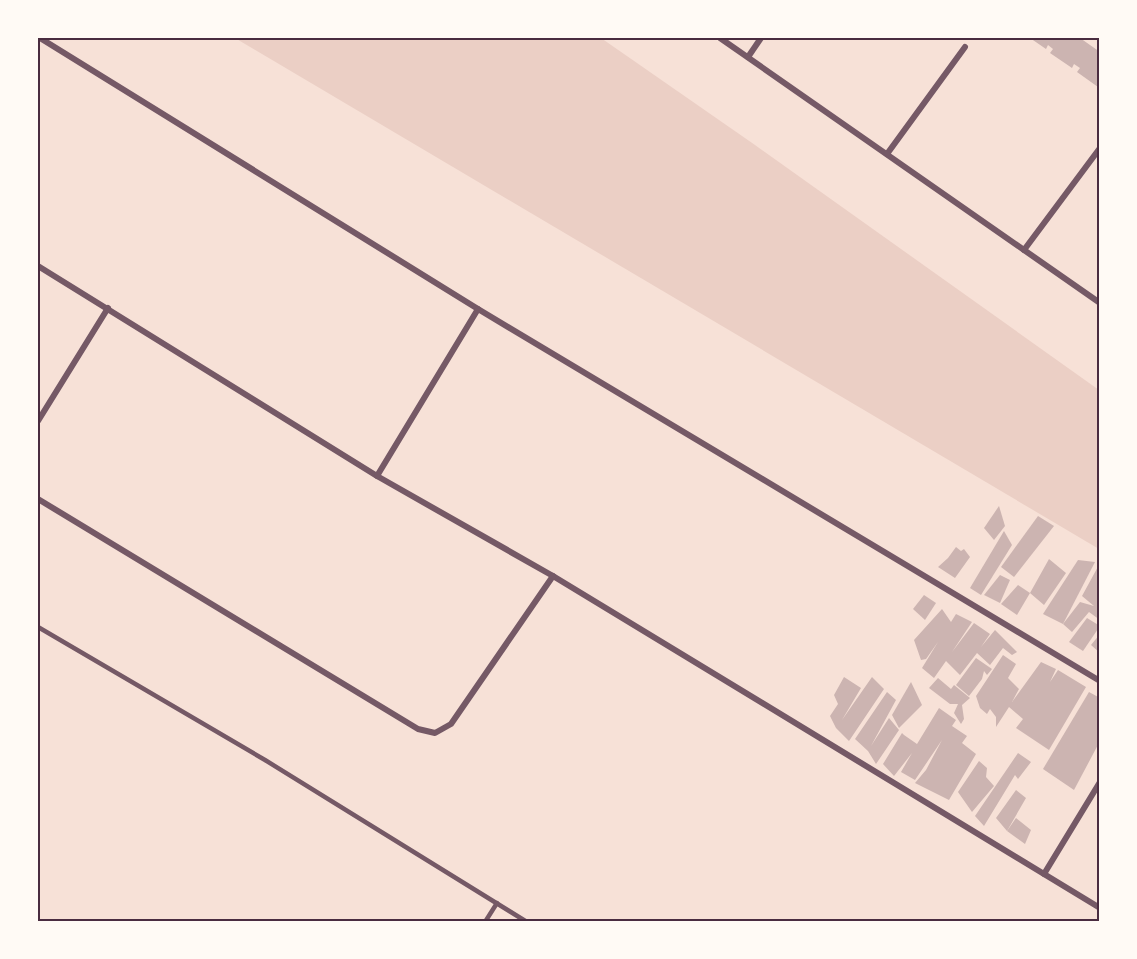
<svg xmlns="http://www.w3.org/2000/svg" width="1137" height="959" viewBox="0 0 1137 959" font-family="'Nunito Sans',sans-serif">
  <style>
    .green { fill: #ebcfc5 }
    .building { fill: #ccb4b1 }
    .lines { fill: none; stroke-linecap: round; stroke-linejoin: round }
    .service { stroke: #755966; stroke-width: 4.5 }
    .minor { stroke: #755966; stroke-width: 6 }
    .neatline { fill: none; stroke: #4a2c40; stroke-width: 2 }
  </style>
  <rect width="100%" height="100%" fill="#f7e1d7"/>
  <!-- green -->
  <polygon class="green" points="235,38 601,38 755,145 1099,390 1099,549"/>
  <!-- building -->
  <g class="building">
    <polygon points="1030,38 1080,38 1100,52 1098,87 1077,72 1080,68 1074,64 1072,68 1050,53 1053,49 1048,45 1046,49"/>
    <polygon points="999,506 1005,526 994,540 984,528"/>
    <polygon points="1038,516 1054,526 1014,577 1001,567"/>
    <polygon points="1004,531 1012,545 981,595 970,588"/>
    <polygon points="956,547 961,551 964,549 970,557 955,578 938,567 948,558"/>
    <polygon points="1049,559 1066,573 1044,605 1030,593 1017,615 1001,604 1018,585 1030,593"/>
    <polygon points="1078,560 1095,562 1063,624 1043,614"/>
    <polygon points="1100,563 1100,620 1089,612 1072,632 1063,624 1080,602 1094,606 1082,596"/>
    <polygon points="1000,575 1010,580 1000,603 984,595"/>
    <polygon points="924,595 936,603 925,620 913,609"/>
    <polygon points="942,609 951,622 956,614 972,622 952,652 974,623 990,634 981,647 995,630 1017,652 1012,655 1003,648 990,665 977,653 960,675 946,661 934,678 922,668 938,642 926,659 921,660 914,640"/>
    <polygon points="1087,618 1100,626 1083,651 1069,642"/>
    <polygon points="1100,634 1100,653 1091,645"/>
    <polygon points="1003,655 1016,664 1008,678 1019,689 1012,702 1041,662 1056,669 1050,682 1058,670 1086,687 1049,750 1016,728 1023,719 1009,707 996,727 996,717 990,709 987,714 980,708 976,696"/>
    <polygon points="976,658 992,669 987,675 984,671 982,679 969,696 956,685"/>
    <polygon points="844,677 861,688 842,720 872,677 884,689 849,741 836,728 830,716 838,704 834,695"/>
    <polygon points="938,678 951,689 954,685 970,698 962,705 964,719 961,724 954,713 958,704 950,704 929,688"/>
    <polygon points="911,682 922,705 899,728 892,715"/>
    <polygon points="887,692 896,700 871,746 889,718 899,730 876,764 868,751 855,739"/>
    <polygon points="1089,692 1100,698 1100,741 1074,790 1043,769"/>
    <polygon points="939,708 956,720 952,726 967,736 962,743 976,754 949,800 915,783 926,770 942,740 915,780 901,772 912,753 894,776 883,764 902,733 904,735 917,744"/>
    <polygon points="1018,753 1031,762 1018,779 1015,775 984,826 975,816"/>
    <polygon points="979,761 987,768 986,777 994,786 972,812 958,792"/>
    <polygon points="1016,790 1026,798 1007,831 1016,818 1031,830 1025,844 1007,831 996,818"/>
  </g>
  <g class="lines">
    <!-- service -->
    <g class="service">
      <polyline points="38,627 265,760 527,922"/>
      <polyline points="485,922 497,903"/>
    </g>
    <!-- minor -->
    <g class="minor">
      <polyline points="40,38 478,309 1100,681"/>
      <polyline points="720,38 1100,303"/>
      <polyline points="748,57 761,38"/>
      <polyline points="887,154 965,47"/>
      <polyline points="1024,250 1100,148"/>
      <polyline points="38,266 377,476 553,576 1100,908"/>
      <polyline points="38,421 108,308"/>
      <polyline points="377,476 478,309"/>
      <polyline points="38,499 418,729 435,733 451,724 553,576"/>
      <polyline points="1044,874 1100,782"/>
    </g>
  </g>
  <!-- border -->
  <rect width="1137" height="959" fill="none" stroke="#fffaf5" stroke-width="78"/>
  <rect x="39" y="39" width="1059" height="881" class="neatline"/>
</svg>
